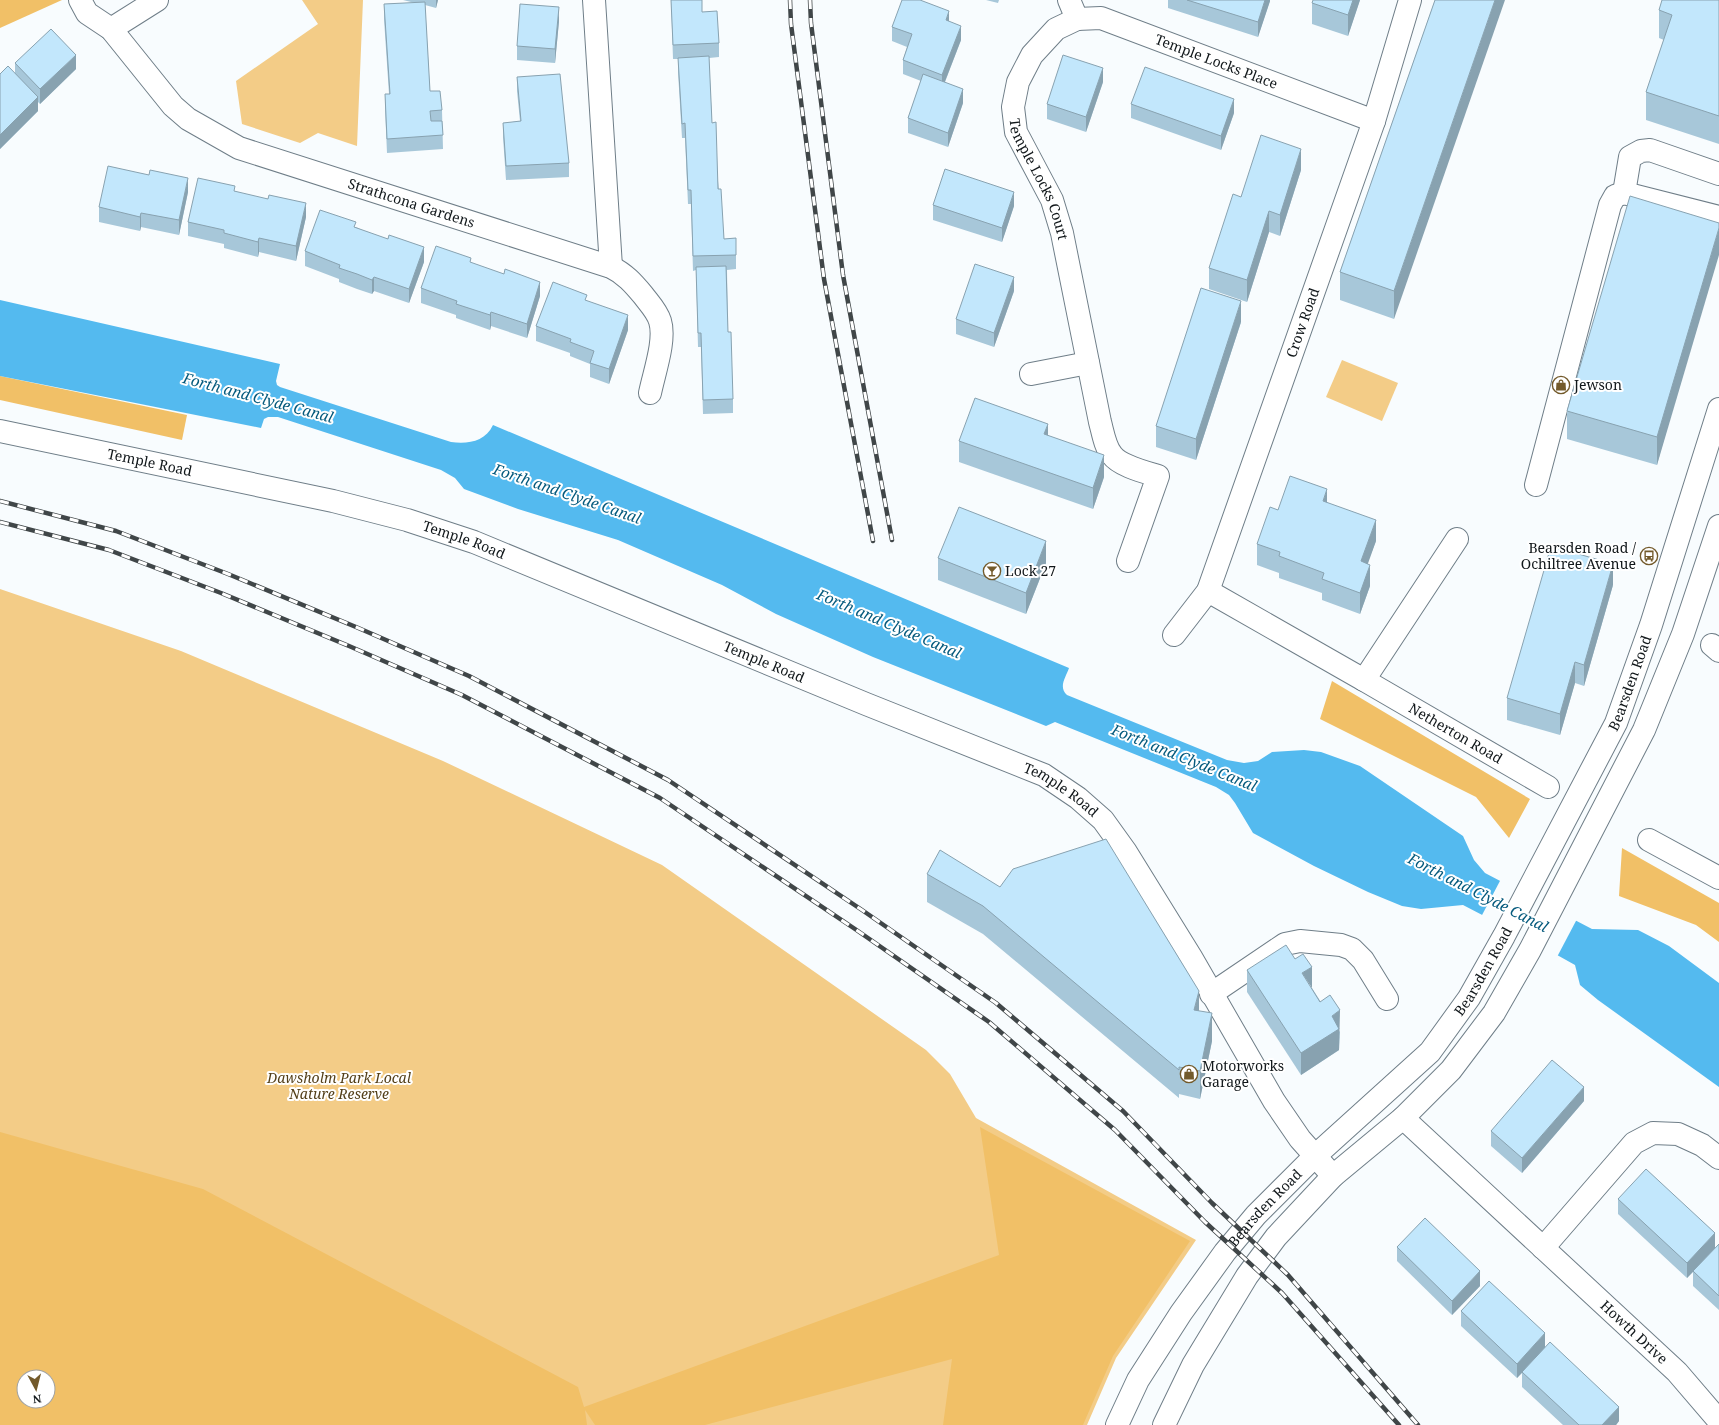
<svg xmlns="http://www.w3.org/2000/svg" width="1719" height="1425" viewBox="0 0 1719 1425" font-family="'Noto Serif',serif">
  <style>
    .green { fill: #f3cc87; fill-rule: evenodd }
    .forest { fill: #f1c067; fill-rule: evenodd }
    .water { fill: #54baef }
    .pier { fill: #f8fcfe }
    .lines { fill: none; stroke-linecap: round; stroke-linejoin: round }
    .minor-casing { stroke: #6f7e88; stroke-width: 24 }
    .major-casing { stroke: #6f7e88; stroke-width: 24 }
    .minor { stroke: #fff; stroke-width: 22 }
    .major { stroke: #fff; stroke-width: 22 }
    .rail-casing { stroke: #404648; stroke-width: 4.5 }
    .rail { stroke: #fff; stroke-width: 3; stroke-dasharray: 9; stroke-linecap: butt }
    .wall { fill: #a7c7d9 }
    .shaded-wall { fill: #88a2b0 }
    .building { fill: #c2e7fc; stroke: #88a2b0 }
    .labels { text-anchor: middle; stroke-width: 4; stroke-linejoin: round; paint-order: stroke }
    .street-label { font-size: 14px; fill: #11171a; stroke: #fff }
    .poi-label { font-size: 14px; fill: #11171a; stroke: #fff; text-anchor: start }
    .park-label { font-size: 14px; font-style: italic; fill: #533f19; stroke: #fff }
    .water-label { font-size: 15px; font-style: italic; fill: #055a7d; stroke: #fff }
  </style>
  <rect width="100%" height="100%" fill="#f8fcfe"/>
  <!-- green -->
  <g class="green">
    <polygon points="302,0 363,0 357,146 318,133 300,143 242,124 236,81 318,24"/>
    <polygon points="1342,360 1398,383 1382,421 1326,397"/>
    <path d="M0 589 181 651 443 761 662 865 926 1050 950 1074 976 1118 1196 1240 1116 1358 1087 1425H0ZM24 1377H48V1401H24Z"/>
  </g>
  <!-- forest -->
  <g class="forest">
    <polygon points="0,0 62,0 0,28"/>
    <polygon points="0,376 187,415 182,440 0,400"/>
    <polygon points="1332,681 1530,799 1509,838 1476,797 1320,719"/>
    <polygon points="1622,848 1719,903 1719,942 1696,925 1619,896"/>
    <path d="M980 1127 1190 1241 1113 1356 1083 1425H943L952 1359 705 1425H595L585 1410 587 1425H0V1132L203 1189 578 1387 584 1407 999 1255ZM24 1377H48V1401H24Z"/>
  </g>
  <!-- water -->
  <path class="water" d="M0 300 280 364 276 381 277 385 280 387 451 442C468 444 485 442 493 425L1069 668C1066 677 1058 687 1067 695L1227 760 1244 763 1258 761 1272 752 1304 750 1321 752 1360 766 1463 836 1474 860 1485 873 1592 929 1638 930 1669 946 1719 983V1087L1598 1000 1580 985 1575 965 1532 941 1463 905 1421 909 1402 906 1368 892 1314 866 1253 833 1235 803 1229 795 1216 787 1055 722 1046 726 873 657 776 614 722 585 618 540 518 509 464 489 455 478 441 470 278 417H268L264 419 261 428 0 376Z"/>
  <!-- pier -->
  <polygon class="pier" points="1501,879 1577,919 1557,957 1481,917"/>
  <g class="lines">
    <defs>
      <g id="minor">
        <path id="s1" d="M80 0 87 13 111 29 173 106 188 119 239 148 611 267C625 274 633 283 643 295 649 303 657 311 660 321 666 340 654 373 650 393"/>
        <polyline points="594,0 611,267"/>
        <path id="s2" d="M1069 0 1077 19 1101 18 1374 121"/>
        <path id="s3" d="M1077 19 1056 29 1032 55 1018 82 1013 107 1016 132 1052 200 1062 233 1100 422C1103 433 1105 447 1112 455 1120 466 1145 472 1158 476L1128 561"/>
        <polyline points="111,29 157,0"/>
        <polyline points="1624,193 1630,157 1641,151 1650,150 1719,174"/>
        <polyline points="1031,374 1088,363"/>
        <path id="s4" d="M0 431 333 501 407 520 474 542 866 704 1044 775 1078 798 1103 820 1126 852 1191 957 1274 1101 1300 1139 1333 1176"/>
        <polyline points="1536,485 1610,205 1615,196 1624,193 1719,217"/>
        <polyline points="1208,591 1364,680 1457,539"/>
        <path id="s5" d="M1174 635 1208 591 1374 121 1410 0"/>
        <polyline points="1712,645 1719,651"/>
        <path id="s6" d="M1364 680 1548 787"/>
        <polyline points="1649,840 1719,878"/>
        <polyline points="1211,994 1285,944 1300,941 1341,945 1352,949 1363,960 1387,999"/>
        <path id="s7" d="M1403 1118 1677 1372 1719 1421"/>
        <polyline points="1543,1248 1634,1143 1653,1133 1678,1134 1702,1145 1719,1158"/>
      </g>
      <g id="major">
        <path id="s8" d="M1117 1425 1138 1380 1181 1313 1225 1252 1256 1215 1315 1156 1430 1052 1469 998 1504 936 1616 723 1651 625 1719 409"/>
        <polyline points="1164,1425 1193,1365 1247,1276 1276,1237 1333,1176 1403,1118 1451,1070 1494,1013 1530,950 1644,730 1683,634 1719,526"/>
      </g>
    </defs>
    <!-- minor casing -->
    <use href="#minor" class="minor-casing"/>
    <!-- major casing -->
    <use href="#major" class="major-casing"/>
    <!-- minor -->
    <use href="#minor" class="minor"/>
    <!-- major -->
    <use href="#major" class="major"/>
    <defs>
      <g id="rail">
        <polyline points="790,0 791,24 824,279 873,541"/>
        <polyline points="810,0 811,23 843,275 892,540"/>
        <polyline points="0,501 116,531 228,574 356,627 469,676 668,780 862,910 996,1003 1123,1111 1212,1203 1288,1275 1418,1425"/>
        <polyline points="0,522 109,550 221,593 349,646 462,695 660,798 855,929 989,1022 1115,1130 1205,1222 1282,1293 1399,1425"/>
      </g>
    </defs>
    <!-- rail casing -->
    <use href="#rail" class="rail-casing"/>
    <!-- rail -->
    <use href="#rail" class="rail"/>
  </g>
  <!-- wall -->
  <g class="wall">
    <polygon points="403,0 438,0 436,8 425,5 430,91 442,110 443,149 387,153 385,108 385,94 389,94 384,19 384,4 415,3"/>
    <polygon points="671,0 702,0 702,12 719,43 719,57 709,58 712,123 724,239 736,238 736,269 727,270 728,332 733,399 733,413 703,414 701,347 698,347 696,270 693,271 691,204 688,204 685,138 682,138 678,72 678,59 673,59"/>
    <polygon points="986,0 999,0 998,3"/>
    <polygon points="1168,0 1270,0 1270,1 1258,37 1168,8"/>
    <polygon points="1360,0 1348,36 1312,24 1312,3"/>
    <polygon points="1435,0 1394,319 1340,300 1340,272"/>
    <polygon points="1719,0 1719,144 1646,120 1646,92 1664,40 1659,38 1659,10"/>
    <polygon points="559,21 555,63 517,60 517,46"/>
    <polygon points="949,22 961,40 945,82 963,103 948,147 908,133 908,118 921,81 903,74 903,60 907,47 892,41 892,27"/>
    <polygon points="15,63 76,69 40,104 38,102 38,111 0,149 0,74 15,73"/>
    <polygon points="517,77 569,163 569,177 506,180 503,137 503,123 520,121 517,91"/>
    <polygon points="1103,82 1086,132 1047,119 1047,104"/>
    <polygon points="1131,104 1234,113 1221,150 1131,118"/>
    <polygon points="1301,170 1280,236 1269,232 1247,302 1209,289 1209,268 1241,197"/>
    <polygon points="235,191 306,217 296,261 259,252 258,257 224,248 224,244 188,236 188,222"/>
    <polygon points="188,192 179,235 141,227 140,231 99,222 99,207"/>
    <polygon points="933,205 1014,206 1002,242 933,220"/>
    <polygon points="1719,223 1657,465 1567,439 1567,411"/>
    <polygon points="356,227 424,262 409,303 374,291 372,294 357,289 339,282 339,279 305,266 305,251"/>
    <polygon points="471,263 540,296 527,338 491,326 490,330 456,318 456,315 421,303 421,288"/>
    <polygon points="1014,291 994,347 956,334 956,319"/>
    <polygon points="587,301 628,330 609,384 590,377 590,364 570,356 570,353 536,341 536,326"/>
    <polygon points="1241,322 1196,460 1156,447 1156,426"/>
    <polygon points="959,441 1104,477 1093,509 959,462"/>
    <polygon points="1327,502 1376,541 1367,564 1370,586 1360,614 1322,600 1322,593 1279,578 1279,573 1257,565 1257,544 1278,510"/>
    <polygon points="938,558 1046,563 1026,614 938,580"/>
    <polygon points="1613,585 1584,686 1575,683 1560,735 1507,720 1507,698"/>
    <polygon points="927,874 1199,1011 1212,1041 1200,1099 1179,1094 1179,1098 983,934 927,902"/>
    <polygon points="1247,970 1312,988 1340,1032 1339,1050 1301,1075 1247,992"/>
    <polygon points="1584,1101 1522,1173 1491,1146 1491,1131"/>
    <polygon points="1618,1199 1715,1248 1719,1244 1719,1310 1693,1286 1693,1272 1687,1278 1618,1214"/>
    <polygon points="1397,1247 1480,1286 1452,1315 1397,1261"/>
    <polygon points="1461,1311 1545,1348 1619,1421 1616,1425 1563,1425 1522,1387 1522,1373 1517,1378 1461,1326"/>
  </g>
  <!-- shaded-wall -->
  <g class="shaded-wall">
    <polygon points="436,0 438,0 436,8"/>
    <polygon points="1265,0 1270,0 1270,1 1258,37 1258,22"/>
    <polygon points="1353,0 1360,0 1348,36 1348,15"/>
    <polygon points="1495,0 1505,0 1394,319 1394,291"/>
    <polygon points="559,7 559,21 555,63 555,49"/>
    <polygon points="949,11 949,25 946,20"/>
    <polygon points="961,26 961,40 942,89 942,75"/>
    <polygon points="76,55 76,69 40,104 40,89"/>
    <polygon points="1103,68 1103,82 1086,132 1086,117"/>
    <polygon points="963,89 963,103 948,147 948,133"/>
    <polygon points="38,97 38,111 0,149 0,135"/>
    <polygon points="1234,99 1234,113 1221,150 1221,136"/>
    <polygon points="1301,149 1301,170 1280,236 1280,215"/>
    <polygon points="188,178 188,192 179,235 179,220"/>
    <polygon points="1014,192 1014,206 1002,242 1002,228"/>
    <polygon points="306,203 306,217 296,261 296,246"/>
    <polygon points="1269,211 1269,232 1247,302 1247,280"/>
    <polygon points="141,213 141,227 140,231 140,217"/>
    <polygon points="1719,228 1719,255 1657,465 1657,437"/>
    <polygon points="259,238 259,252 258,257 258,242"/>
    <polygon points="424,247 424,262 409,303 409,289"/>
    <polygon points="374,277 374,291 372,294 372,280"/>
    <polygon points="1014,277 1014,291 994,347 994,333"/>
    <polygon points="540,282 540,296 527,338 527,324"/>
    <polygon points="1241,301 1241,322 1196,460 1196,439"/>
    <polygon points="491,312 491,326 490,330 490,315"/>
    <polygon points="628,315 628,330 609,384 609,369"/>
    <polygon points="1048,424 1048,445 1044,434"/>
    <polygon points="1104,455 1104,477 1093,509 1093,488"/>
    <polygon points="1327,489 1327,511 1323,501"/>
    <polygon points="1376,520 1376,541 1361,583 1361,561"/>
    <polygon points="1046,541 1046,563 1026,614 1026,593"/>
    <polygon points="1613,564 1613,585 1584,686 1584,665"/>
    <polygon points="1370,565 1370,586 1360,614 1360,593"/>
    <polygon points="1575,662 1575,683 1560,735 1560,714"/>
    <polygon points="1312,967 1312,988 1302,973"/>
    <polygon points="1199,991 1199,1019 1194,1010"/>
    <polygon points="1340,1010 1339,1050 1301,1075 1301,1053 1332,1016"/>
    <polygon points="1212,1013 1212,1041 1200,1099 1200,1071"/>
    <polygon points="1584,1087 1584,1101 1522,1173 1522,1158"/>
    <polygon points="1715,1233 1715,1248 1687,1278 1687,1263"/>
    <polygon points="1480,1271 1480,1286 1452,1315 1452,1301"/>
    <polygon points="1545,1333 1545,1348 1517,1378 1517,1364"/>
    <polygon points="1619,1407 1619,1421 1616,1425 1602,1425"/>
  </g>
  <!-- building -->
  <g class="building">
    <polygon points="671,0 702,0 702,12 717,11 719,43 673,45"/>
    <polygon points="902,0 920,0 949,11 946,20 961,26 942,75 903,60 912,34 892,27"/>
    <polygon points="1187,0 1265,0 1258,22"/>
    <polygon points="1313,0 1353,0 1348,15 1312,3"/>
    <polygon points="1435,0 1495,0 1394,291 1340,272"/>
    <polygon points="1662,0 1719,0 1719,116 1646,92 1672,15 1659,10"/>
    <polygon points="425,2 430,91 440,91 442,110 430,111 431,121 442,121 443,135 387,139 385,94 390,94 384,4"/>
    <polygon points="520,4 559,7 555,49 517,46"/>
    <polygon points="51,29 76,55 40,89 15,63"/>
    <polygon points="1063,55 1103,68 1086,117 1047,104"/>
    <polygon points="709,56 712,123 716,122 718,189 721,189 724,239 736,238 736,255 693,256 691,190 688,190 685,123 682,124 678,58"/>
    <polygon points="8,66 38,97 0,135 0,74"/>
    <polygon points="1145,67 1234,99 1221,136 1131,104"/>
    <polygon points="560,74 569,163 506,166 503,123 521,121 517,77"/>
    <polygon points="923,74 963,89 948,133 908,118"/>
    <polygon points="1261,135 1301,149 1280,215 1269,211 1247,280 1209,268 1233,194 1241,197"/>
    <polygon points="108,166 149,175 150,170 188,178 179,220 141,213 140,217 99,207"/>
    <polygon points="945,169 1014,192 1002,228 933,205"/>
    <polygon points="198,178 235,186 234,191 268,199 269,195 306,203 296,246 259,238 258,242 224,233 224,230 188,222"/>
    <polygon points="1630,196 1719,223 1719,228 1657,437 1567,411"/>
    <polygon points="320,210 356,222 354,227 388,239 389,235 424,247 409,289 374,277 372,280 357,274 339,268 340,265 305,251"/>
    <polygon points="436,246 471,258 470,262 504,274 505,269 540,282 527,324 491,312 490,315 456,304 457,301 421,288"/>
    <polygon points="975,264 1014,277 994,333 956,319"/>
    <polygon points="726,266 728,332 731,332 733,399 703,400 701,333 698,333 696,267"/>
    <polygon points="553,282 587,295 585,300 628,315 609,369 590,363 594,351 570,342 571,339 536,326"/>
    <polygon points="1201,288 1241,301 1196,439 1156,426"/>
    <polygon points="975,398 1048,424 1044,434 1104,455 1093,488 959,441"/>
    <polygon points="1290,476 1327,489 1323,501 1376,520 1361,561 1370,565 1360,593 1322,579 1324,573 1279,556 1280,552 1257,544 1270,507 1278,510"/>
    <polygon points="959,507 1046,541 1026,593 938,558"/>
    <polygon points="1551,546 1613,564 1584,665 1575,662 1560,714 1507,698"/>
    <polygon points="1106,839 1199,991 1194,1010 1212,1013 1200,1071 1179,1067 1179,1070 983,906 927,874 940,850 1000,887 1013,869"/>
    <polygon points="1286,945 1295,959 1303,954 1312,967 1302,973 1320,1002 1330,995 1340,1010 1332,1016 1339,1029 1301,1053 1247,970"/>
    <polygon points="1552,1060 1584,1087 1522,1158 1491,1131"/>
    <polygon points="1646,1169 1715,1233 1687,1263 1618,1199"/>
    <polygon points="1425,1218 1480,1271 1452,1301 1397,1247"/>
    <polygon points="1719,1244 1719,1296 1693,1271"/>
    <polygon points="1489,1281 1545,1333 1517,1364 1461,1311"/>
    <polygon points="1550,1342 1619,1407 1602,1425 1579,1425 1522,1372"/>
  </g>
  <!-- icons -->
  <defs>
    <symbol id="shop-ring" viewBox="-11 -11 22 22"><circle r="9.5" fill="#fff" stroke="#735a2b" stroke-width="1.5"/><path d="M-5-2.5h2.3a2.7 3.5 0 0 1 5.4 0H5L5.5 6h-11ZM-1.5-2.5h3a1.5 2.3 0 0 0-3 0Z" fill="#735a2b"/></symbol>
    <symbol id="bus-ring" viewBox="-11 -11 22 22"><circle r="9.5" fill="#fff" stroke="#735a2b" stroke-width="1.5"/><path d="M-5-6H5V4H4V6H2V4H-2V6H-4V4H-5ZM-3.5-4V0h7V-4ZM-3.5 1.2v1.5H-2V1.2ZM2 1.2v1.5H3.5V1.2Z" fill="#735a2b"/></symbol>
    <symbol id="bar-ring" viewBox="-11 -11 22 22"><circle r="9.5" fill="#fff" stroke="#735a2b" stroke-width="1.5"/><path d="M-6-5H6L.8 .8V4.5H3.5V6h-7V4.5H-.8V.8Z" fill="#735a2b"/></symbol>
  </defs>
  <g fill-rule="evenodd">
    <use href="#shop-ring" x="1551" y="375" width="20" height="20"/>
    <use href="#bus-ring" x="1639" y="546" width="20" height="20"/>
    <use href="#bar-ring" x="982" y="561" width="20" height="20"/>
    <use href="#shop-ring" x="1179" y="1064" width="20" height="20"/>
  </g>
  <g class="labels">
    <!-- street labels -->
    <g class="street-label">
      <text dy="5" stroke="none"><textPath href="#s2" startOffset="168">Temple Locks Place</textPath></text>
      <text dy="5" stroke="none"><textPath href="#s3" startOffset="192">Temple Locks Court</textPath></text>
      <text dy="5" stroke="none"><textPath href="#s1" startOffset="402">Strathcona Gardens</textPath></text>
      <text dy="5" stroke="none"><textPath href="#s5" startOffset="340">Crow Road</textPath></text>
      <text dy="5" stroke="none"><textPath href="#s4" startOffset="153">Temple Road</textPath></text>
      <text dy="5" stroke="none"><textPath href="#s4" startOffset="477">Temple Road</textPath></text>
      <text dy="5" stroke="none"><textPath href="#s4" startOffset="801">Temple Road</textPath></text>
      <text dy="5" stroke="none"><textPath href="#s8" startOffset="912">Bearsden Road</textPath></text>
      <text dy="5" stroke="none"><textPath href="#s6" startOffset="106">Netherton Road</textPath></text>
      <text dy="5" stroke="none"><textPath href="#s4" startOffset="1125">Temple Road</textPath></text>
      <text dy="5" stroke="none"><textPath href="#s8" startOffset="588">Bearsden Road</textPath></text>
      <text dy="5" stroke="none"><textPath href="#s8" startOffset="264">Bearsden Road</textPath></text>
      <text dy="5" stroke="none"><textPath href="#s7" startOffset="315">Howth Drive</textPath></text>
    </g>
    <!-- poi labels -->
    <g class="poi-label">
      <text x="1574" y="390">Jewson</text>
      <text x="1636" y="553" text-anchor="end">Bearsden Road /<tspan x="1636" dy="16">Ochiltree Avenue</tspan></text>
      <text x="1005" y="576">Lock 27</text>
      <text x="1202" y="1071">Motorworks<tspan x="1202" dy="16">Garage</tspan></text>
    </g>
    <!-- park labels -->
    <g class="park-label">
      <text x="339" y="1083">Dawsholm Park Local<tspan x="339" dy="16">Nature Reserve</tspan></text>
    </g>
    <!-- water labels -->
    <g class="water-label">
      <text transform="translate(258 398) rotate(15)" y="5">Forth and Clyde Canal</text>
      <text transform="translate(567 494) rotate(19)" y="5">Forth and Clyde Canal</text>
      <text transform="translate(889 624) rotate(23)" y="5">Forth and Clyde Canal</text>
      <text transform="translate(1184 758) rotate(22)" y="5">Forth and Clyde Canal</text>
      <text transform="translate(1478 893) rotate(27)" y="5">Forth and Clyde Canal</text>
    </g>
  </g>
  <!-- north arrow -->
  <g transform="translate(36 1389) rotate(173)"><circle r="19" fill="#ffffff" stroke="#a0a2a3"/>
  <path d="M0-3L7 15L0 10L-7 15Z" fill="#735a2b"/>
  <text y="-6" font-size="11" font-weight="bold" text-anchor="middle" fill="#11171a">N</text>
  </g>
</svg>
